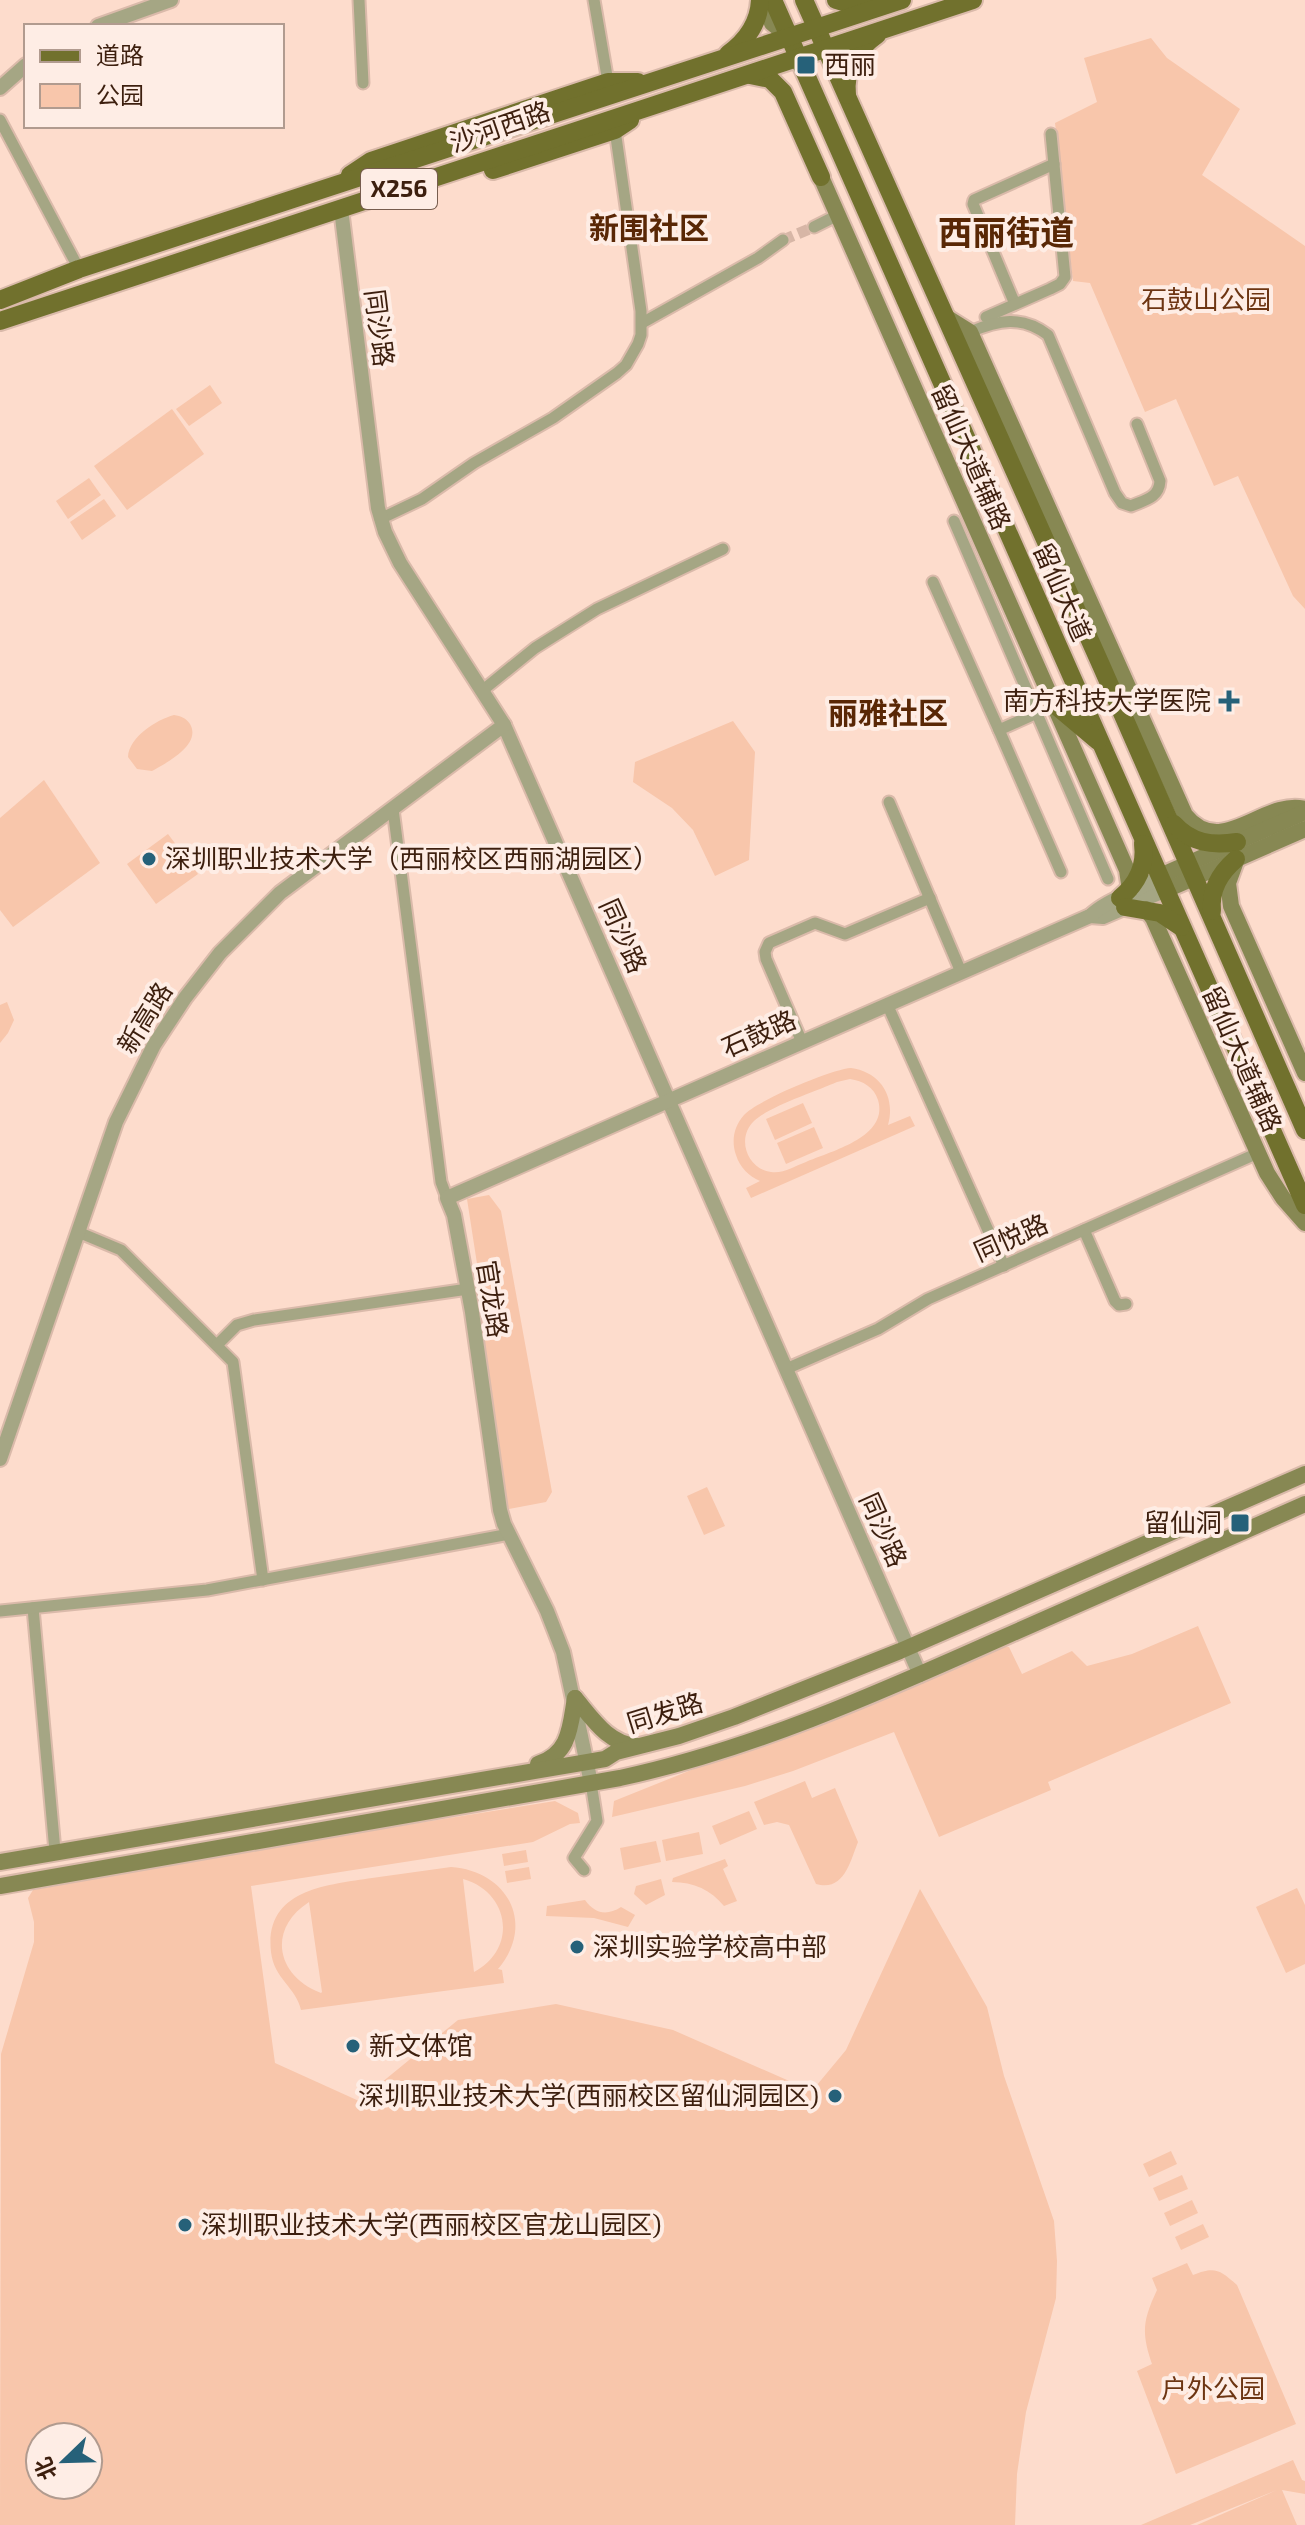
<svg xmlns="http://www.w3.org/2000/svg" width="1305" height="2525" viewBox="0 0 1305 2525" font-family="'Exo 2','Noto Sans SC',sans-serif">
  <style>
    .green { fill: #f8c6ab; fill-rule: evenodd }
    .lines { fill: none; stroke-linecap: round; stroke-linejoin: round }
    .minor-tunnel { stroke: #d7b6a6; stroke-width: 11; stroke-dasharray: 11 5.5; stroke-linecap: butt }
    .minor-casing { stroke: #dabaaa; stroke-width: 15 }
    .tertiary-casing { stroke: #dabaaa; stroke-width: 18 }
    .secondary-casing { stroke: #dabaaa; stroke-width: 20 }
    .primary-casing { stroke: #dabaaa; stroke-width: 22 }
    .minor { stroke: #a5a684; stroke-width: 11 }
    .tertiary { stroke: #a5a684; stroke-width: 14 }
    .secondary { stroke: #878853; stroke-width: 16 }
    .primary { stroke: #71712d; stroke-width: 18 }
    .poi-dot { fill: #266179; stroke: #feede5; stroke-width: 3 }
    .labels { text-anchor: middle; stroke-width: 8; stroke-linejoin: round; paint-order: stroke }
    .shield { fill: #feede5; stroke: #775d4e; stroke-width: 2 }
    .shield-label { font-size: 24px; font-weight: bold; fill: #3d1f0e }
    .poi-label { font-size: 26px; fill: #3d1f0e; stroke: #feede5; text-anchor: start }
    .street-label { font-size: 26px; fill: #3d1f0e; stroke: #feede5 }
    .park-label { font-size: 26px; fill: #6d3512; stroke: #feede5 }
    .quarter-label { font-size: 30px; font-weight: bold; fill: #592705; stroke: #feede5 }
    .district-label { font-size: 34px; font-weight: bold; fill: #592705; stroke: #feede5 }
  </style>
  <rect width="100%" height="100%" fill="#fddccc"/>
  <!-- green -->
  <g class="green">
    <polygon points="1151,38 1167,58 1240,109 1202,175 1305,246 1305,609 1293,596 1238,476 1214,486 1176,399 1145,412 1090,283 1073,281 1055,123 1097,102 1084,58"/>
    <polygon points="210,385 222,403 189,426 176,409"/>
    <polygon points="172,409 204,454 127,510 94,466"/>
    <polygon points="89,478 101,495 68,519 56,501"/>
    <polygon points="104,499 116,516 82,540 70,522"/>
    <path d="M174 715C181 716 186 718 190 724 202 745 166 763 152 771L137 769 128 757C129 737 156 720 174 715Z"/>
    <polygon points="733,721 755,752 749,860 715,876 693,830 672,808 633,782 635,762"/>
    <polygon points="44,780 100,863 13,927 0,910 0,818"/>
    <polygon points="168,834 198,874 156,904 127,864"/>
    <polygon points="7,1002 14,1020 8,1033 0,1043 0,1005"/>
    <path d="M851 1068C880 1072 896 1096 888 1125L910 1116 915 1126 751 1198 746 1188 760 1181C749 1176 740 1168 736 1155 731 1141 734 1126 744 1115 756 1101 832 1069 851 1068ZM850 1079C863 1081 874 1087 878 1100 889 1137 831 1151 806 1162 795 1166 783 1174 771 1172 747 1169 736 1138 754 1121 768 1107 817 1091 837 1082Z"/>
    <polygon points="803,1103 812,1123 775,1140 766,1119"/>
    <polygon points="814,1127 823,1148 786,1164 777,1143"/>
    <polygon points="489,1195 501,1211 552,1492 546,1502 509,1509 505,1501 483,1343 485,1315 467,1199"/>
    <polygon points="707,1487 725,1526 704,1535 687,1496"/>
    <polygon points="1198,1626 1231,1703 1048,1782 1051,1790 939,1837 894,1732 793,1771 745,1786 612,1817 614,1801 1000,1646 1009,1647 1022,1674 1072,1651 1087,1666 1132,1654"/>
    <path d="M805 1781 812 1798 835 1788 858 1842C850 1862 844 1892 816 1884L789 1825 777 1822 764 1825 754 1802Z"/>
    <path d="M555 1801 578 1813 580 1823 570 1824 533 1842 251 1886 275 2063 359 2101 458 2020 556 2004 673 2030 812 2091 846 2050 920 1889 987 2007 1004 2076 1054 2221 1057 2261 1056 2298 1026 2412 1017 2474 1015 2525H0L1 2054 34 1942V1922L28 1898 33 1890 239 1852ZM40 2437H88V2485H40Z"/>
    <polygon points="749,1811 757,1829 720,1845 712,1826"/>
    <polygon points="699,1832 703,1854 666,1861 662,1840"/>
    <polygon points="656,1841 661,1862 624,1870 620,1848"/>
    <polygon points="526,1850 528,1862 504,1866 502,1854"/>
    <path d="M725 1859 728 1866 723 1869 737 1901 724 1906C711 1890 694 1882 672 1882L673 1878Z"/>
    <path d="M451 1867C508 1871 536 1924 498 1969L502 1970 504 1983 301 2010C296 1987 274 1979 271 1952 264 1889 327 1885 372 1878 398 1874 425 1871 451 1867ZM463 1879C510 1892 518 1949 474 1972ZM309 1902 322 1992 321 1993C276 1976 267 1929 309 1902Z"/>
    <polygon points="529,1867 531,1879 507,1883 505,1871"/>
    <polygon points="661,1879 665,1895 646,1905 634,1894 636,1886"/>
    <polygon points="1297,1888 1305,1905 1305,1964 1286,1973 1256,1907"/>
    <path d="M585 1900C595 1914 607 1916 621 1907L635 1915 628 1927 594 1918 546 1916 547 1906Z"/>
    <polygon points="1171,2151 1177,2164 1149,2177 1143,2164"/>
    <polygon points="1182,2175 1188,2189 1159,2201 1153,2188"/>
    <polygon points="1192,2200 1198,2213 1170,2226 1164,2213"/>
    <polygon points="1203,2224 1209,2237 1181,2250 1175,2237"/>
    <path d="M1187 2263 1193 2275C1215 2266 1220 2270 1237 2285L1296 2424 1176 2474 1137 2371 1152 2364C1141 2332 1143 2320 1157 2290L1152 2278Z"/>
    <polygon points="1293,2460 1302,2480 1305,2481 1305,2494 1282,2490 1297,2525 1197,2525 1277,2490 1190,2525 1141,2525"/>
  </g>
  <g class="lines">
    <!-- minor-tunnel -->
    <polyline class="minor-tunnel" points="783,240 814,227"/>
    <defs>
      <g id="minor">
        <polyline points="359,0 363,83"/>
        <polyline points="594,0 608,82"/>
        <polyline points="0,120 79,269"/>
        <polyline points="814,227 838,215"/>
        <polyline points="1015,304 973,204 974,200 1054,164"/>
        <polyline points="986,317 1050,289 1060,284 1065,277 1051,134"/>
        <polyline points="642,323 758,258 783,240"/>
        <path d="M970 332C998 320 1022 315 1048 335L1115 493 1122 503 1131 506C1145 500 1159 498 1160 481L1137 424"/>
        <polyline points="380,519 422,499 474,463 553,418 617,373 626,365 638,344 641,335 641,311 615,130"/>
        <polyline points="954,521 1108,879"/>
        <polyline points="933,582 999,730 1037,713"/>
        <polyline points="483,690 535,648 597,609 723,549"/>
        <polyline points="999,730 1061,872"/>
        <polyline points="889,802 961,972"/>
        <polyline points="393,809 441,1182 447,1198"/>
        <polyline points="887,1004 1004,1266"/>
        <polyline points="802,1042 766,959 765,952 769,943 815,923 845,934 930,898"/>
        <polyline points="1084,1230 1115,1301 1119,1305 1126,1304"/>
        <polyline points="78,1232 121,1250 233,1362 263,1580"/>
        <polyline points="217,1345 237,1325 254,1320 468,1289"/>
        <polyline points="786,1369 878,1329 928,1299 1258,1153"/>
        <polyline points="33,1608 55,1851"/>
        <polyline points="0,1611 207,1590 510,1534"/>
        <polyline points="584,1870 574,1858 597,1821 591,1783"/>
      </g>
      <g id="tertiary">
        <polyline points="98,26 171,0"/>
        <polyline points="0,88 26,65"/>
        <polyline points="341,209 378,508 385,532 400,563 504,725 920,1675"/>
        <polyline points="1090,916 1103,917 1166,890"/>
        <polyline points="0,1459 116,1122 154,1045 185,998 220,953 280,893 504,725"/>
        <path d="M591 1783 563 1652 547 1611 504 1524 500 1510 472 1312 454 1215 447 1198 1090 916C1109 898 1138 892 1160 876"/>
      </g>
      <g id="secondary">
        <polyline points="762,0 772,23 789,37"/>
        <polyline points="821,177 1127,870 1130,890"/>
        <path d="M946 317 970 332 1185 815C1222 861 1264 798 1305 809"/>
        <polyline points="1236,861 1228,883 1231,906 1305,1073"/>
        <polyline points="1160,876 1305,812"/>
        <polyline points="1166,890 1305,829"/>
        <polyline points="1146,909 1153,918 1267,1173 1283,1198 1305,1223"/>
        <path d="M575 1698C592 1718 608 1744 637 1746"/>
        <path d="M538 1764C570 1754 570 1727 575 1698"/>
        <polyline points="0,1862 605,1759 616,1752 679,1736 734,1717 900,1651 1305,1474"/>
        <path d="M0 1886 620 1778C750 1750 874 1695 995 1641 1098 1596 1202 1550 1305 1504"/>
      </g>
      <g id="primary">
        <polyline points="773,0 1305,1205"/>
        <polyline points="804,0 1101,665 1305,1130"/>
        <polyline points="836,0 856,6 873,6"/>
        <path d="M728 54C746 41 759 23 760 0"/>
        <polyline points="750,75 770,79 783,92 821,177"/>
        <path d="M847 95C844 70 857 49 877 35"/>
        <polyline points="493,170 615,130 630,120"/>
        <polyline points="350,175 371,161 608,82 638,82"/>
        <polyline points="0,300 79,269 902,0"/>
        <polyline points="0,321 973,0"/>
        <polyline points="1054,704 1098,741"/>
        <path d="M1174 824C1191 843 1212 846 1237 842"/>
        <path d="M1120 898C1137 884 1146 866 1143 844"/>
        <polyline points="1125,907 1160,913 1181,927"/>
        <path d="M1212 911C1210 889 1220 873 1236 859"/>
      </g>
    </defs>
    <!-- minor casing -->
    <use href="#minor" class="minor-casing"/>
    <!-- tertiary casing -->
    <use href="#tertiary" class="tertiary-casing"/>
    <!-- secondary casing -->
    <use href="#secondary" class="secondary-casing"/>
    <!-- primary casing -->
    <use href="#primary" class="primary-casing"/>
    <!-- minor -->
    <use href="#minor" class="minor"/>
    <!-- tertiary -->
    <use href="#tertiary" class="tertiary"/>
    <!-- secondary -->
    <use href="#secondary" class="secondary"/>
    <!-- primary -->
    <use href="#primary" class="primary"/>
  </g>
  <!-- markers -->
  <g class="poi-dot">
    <rect x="796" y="55" width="20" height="20" rx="4"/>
    <path d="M1225 689h8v8h8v8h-8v8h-8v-8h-8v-8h8z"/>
    <circle cx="149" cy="859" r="8"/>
    <rect x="1230" y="1513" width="20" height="20" rx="4"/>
    <circle cx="577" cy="1947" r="8"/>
    <circle cx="353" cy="2046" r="8"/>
    <circle cx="835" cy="2096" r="8"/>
    <circle cx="185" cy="2225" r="8"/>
  </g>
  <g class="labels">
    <!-- shield labels -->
    <rect class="shield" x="361" y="169" width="76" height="40" rx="6"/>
    <g class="shield-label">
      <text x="399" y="197">X256</text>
    </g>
    <!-- poi labels -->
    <g class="poi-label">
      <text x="824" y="74">西丽</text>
      <text x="1211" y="710" text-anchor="end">南方科技大学医院</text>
      <text x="165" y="868">深圳职业技术大学（西丽校区西丽湖园区）</text>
      <text x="1222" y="1532" text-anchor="end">留仙洞</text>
      <text x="593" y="1956">深圳实验学校高中部</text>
      <text x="369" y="2055">新文体馆</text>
      <text x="819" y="2105" text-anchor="end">深圳职业技术大学(西丽校区留仙洞园区)</text>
      <text x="201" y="2234">深圳职业技术大学(西丽校区官龙山园区)</text>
    </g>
    <!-- street labels -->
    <g class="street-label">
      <text transform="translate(500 127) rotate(-19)" y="9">沙河西路</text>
      <text transform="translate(379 328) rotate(83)" y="9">同沙路</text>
      <text transform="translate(971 457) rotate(66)" y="9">留仙大道辅路</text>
      <text transform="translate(1062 592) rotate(66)" y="9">留仙大道</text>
      <text transform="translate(623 936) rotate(66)" y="9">同沙路</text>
      <text transform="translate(145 1018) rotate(-58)" y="9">新高路</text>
      <text transform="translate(759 1034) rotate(-24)" y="9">石鼓路</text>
      <text transform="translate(1242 1059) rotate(66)" y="9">留仙大道辅路</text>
      <text transform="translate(1011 1238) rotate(-24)" y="9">同悦路</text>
      <text transform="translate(492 1299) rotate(81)" y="9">官龙路</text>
      <text transform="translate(883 1530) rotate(66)" y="9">同沙路</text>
      <text transform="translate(665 1713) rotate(-17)" y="9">同发路</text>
    </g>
    <!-- park labels -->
    <g class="park-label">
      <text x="1206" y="309">石鼓山公园</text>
      <text x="1213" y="2398">户外公园</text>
    </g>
    <!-- quarter labels -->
    <g class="quarter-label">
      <text x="649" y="239">新围社区</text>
      <text x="888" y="724">丽雅社区</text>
    </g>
    <!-- district labels -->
    <g class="district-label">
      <text x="1006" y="245">西丽街道</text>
    </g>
  </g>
  <!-- legend -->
  <rect x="24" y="24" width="260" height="104" fill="#feede5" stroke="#b19b8f" stroke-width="2"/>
  <rect x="40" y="50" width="40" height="12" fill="#71712d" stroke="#b19b8f" stroke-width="2"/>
  <text x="96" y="64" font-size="24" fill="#3d1f0e">道路</text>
  <rect x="40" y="84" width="40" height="24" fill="#f8c6ab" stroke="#b19b8f" stroke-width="2"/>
  <text x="96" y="104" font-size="24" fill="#3d1f0e">公园</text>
  <!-- north arrow -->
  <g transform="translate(64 2461) rotate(247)"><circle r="38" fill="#feede5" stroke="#b19b8f" stroke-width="2"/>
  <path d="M0-6L14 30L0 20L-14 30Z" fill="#266179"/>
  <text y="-12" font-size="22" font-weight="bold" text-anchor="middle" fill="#3d1f0e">北</text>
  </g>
</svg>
